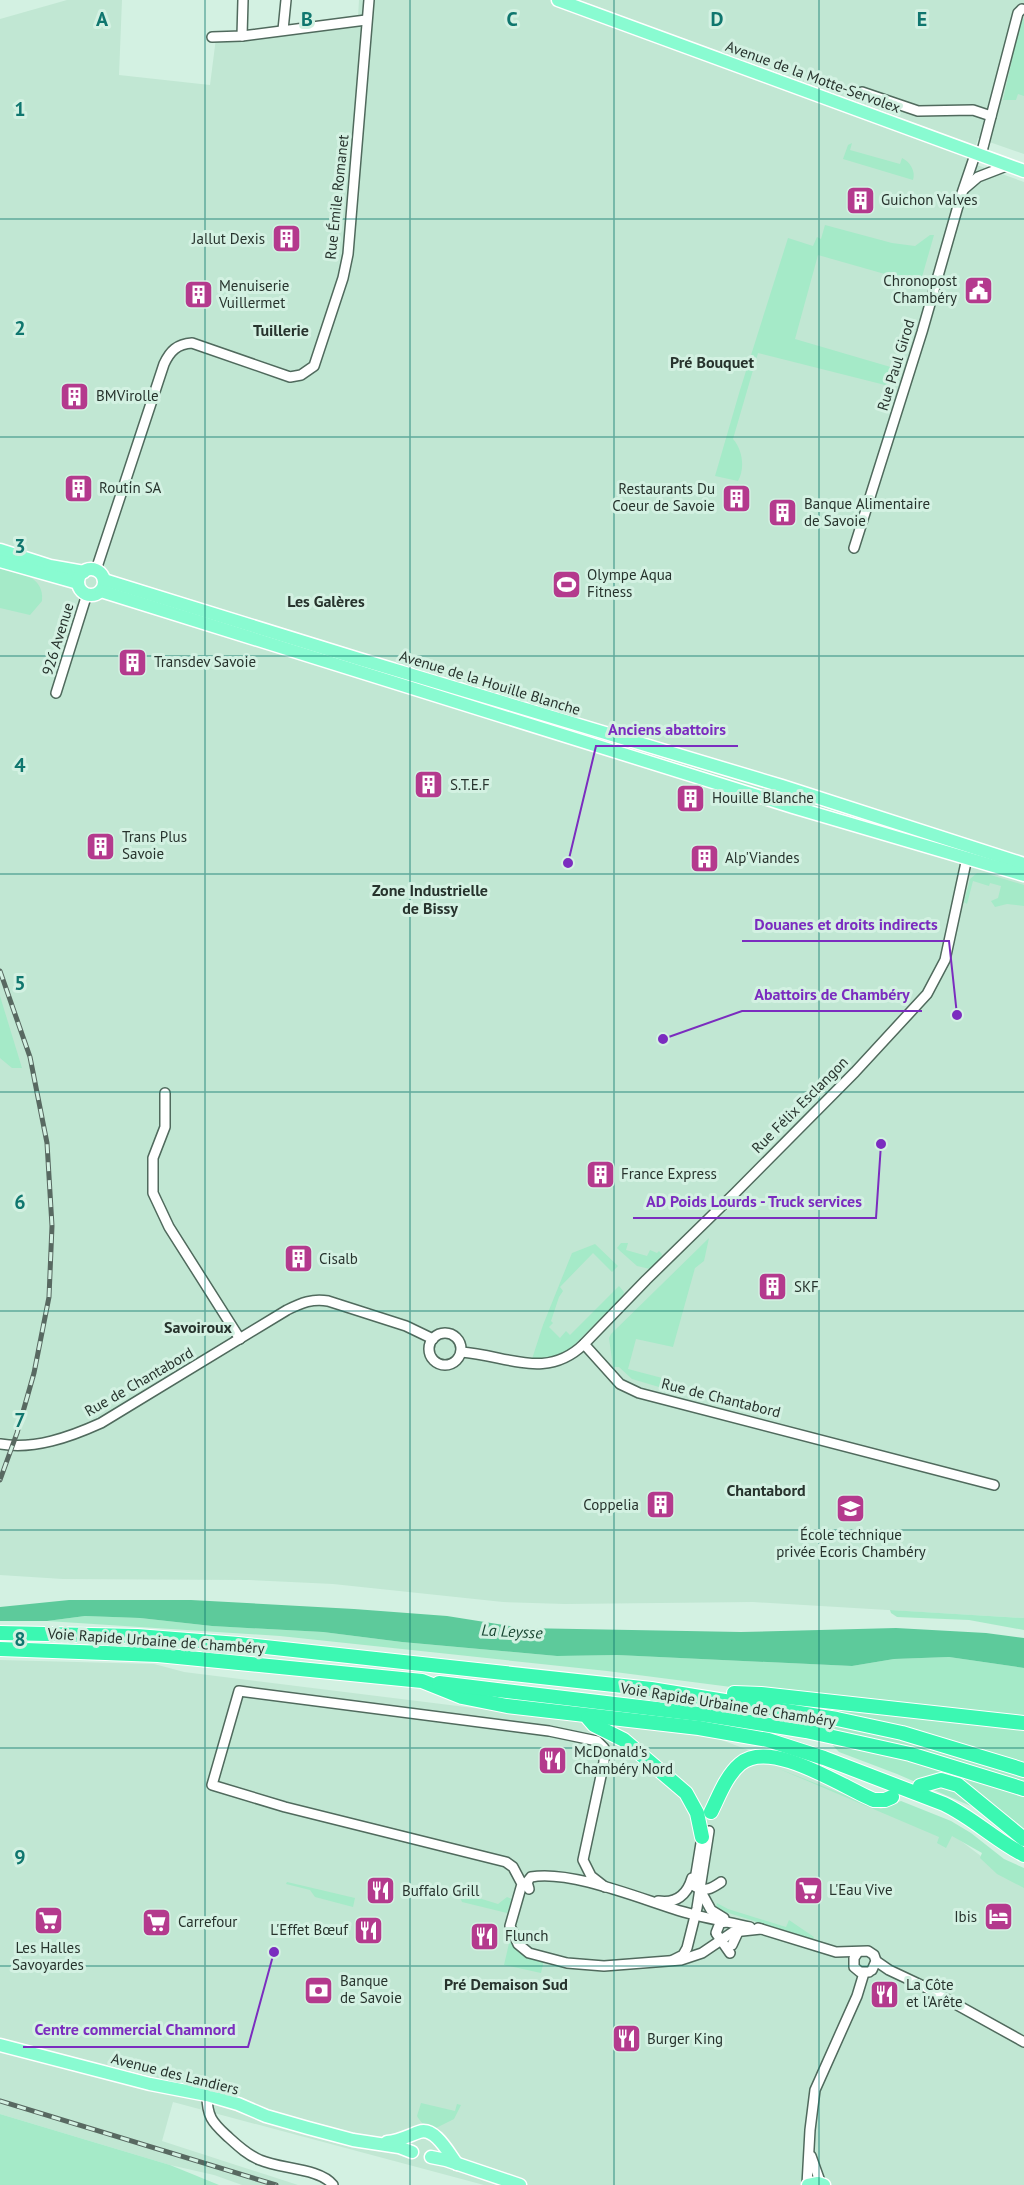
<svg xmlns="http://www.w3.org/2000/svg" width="1024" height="2185" viewBox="0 0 1024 2185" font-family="'PT Sans',sans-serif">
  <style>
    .built { fill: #c1e7d3 }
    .green { fill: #a5eac8 }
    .water { fill: #5dca9b }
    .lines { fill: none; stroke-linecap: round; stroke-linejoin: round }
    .minor-casing { stroke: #506a5d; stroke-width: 12 }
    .major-casing { stroke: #fff; stroke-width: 15 }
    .highway-casing { stroke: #fff; stroke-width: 16 }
    .minor { stroke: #fff; stroke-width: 9 }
    .major { stroke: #89fbd1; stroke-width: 12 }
    .highway { stroke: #3bf8b2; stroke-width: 14 }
    .rail-casing { stroke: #586961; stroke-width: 5 }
    .rail { stroke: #d3f1e2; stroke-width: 3; stroke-dasharray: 9; stroke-linecap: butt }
    .grid { fill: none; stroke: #0f766e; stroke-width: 1.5; stroke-opacity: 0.55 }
    .labels { text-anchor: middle; stroke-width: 6; stroke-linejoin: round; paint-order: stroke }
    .street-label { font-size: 15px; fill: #27332d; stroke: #d3f1e2 }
    .poi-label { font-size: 15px; fill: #27332d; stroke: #d3f1e2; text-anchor: start }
    .neighbourhood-label { font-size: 16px; font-weight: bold; fill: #27332d; stroke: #d3f1e2 }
    .water-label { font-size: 16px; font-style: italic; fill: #194733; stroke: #d3f1e2 }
    .grid-label { font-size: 20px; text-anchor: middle; font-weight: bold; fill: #0f766e; stroke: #d3f1e2; stroke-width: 6; stroke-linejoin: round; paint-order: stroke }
    .leader { fill: none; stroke: #7b2cbf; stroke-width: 2 }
    .callout-dot { fill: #7b2cbf; stroke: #d3f1e2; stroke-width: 2 }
    .callout-label { font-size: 16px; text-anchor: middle; font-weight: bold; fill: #7b2cbf; stroke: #d3f1e2; stroke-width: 6; stroke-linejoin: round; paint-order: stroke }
  </style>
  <rect width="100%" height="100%" fill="#d3f1e2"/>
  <!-- built -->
  <g class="built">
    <polygon points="67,0 122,0 119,75 210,85 216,38 358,17 359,0 1024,0 1024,154 978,138 971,163 1024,182 1024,1618 753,1602 565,1604 503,1602 333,1584 249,1580 63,1579 0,1575 0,19"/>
    <polygon points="0,1660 154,1664 184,1672 716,1738 928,1816 998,1869 1024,1879 1024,2185 484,2185 173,2102 162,2141 298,2185 242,2185 214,2175 170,2165 0,2114"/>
  </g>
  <!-- green -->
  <g class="green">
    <polygon points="1024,18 1024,96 1018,94 1016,100 1003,100 1020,24"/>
    <path d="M852 143 850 150 900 164 902 158C910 162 916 171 913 180L843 159 848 145Z"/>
    <path d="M825 225 892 243 915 246 930 235H934L920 284 818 255 795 339 894 368 889 386 758 353 733 439C743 450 745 469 738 481L715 476 740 390 788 238 813 246 817 237 821 239Z"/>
    <path d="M0 566C18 572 45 576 42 601L30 615 0 608Z"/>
    <polygon points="549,721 584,729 927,837 925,843 546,724"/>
    <polygon points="977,873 984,873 1024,885 1024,906 1007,904 995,907 991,901 998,898 1001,886 990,883 989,886 973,881 967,904 964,902 970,879"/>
    <polygon points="0,996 22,1068 12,1068 0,1058"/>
    <polygon points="709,1238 704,1261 695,1268 673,1347 636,1339 628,1369 666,1379 659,1387 632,1379 619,1367 613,1367 609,1338 611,1334"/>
    <polygon points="621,1243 628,1243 626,1250 647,1256 650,1250 657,1253 659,1251 662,1254 661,1259 650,1269 637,1266 619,1250 617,1248"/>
    <polygon points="595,1244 618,1266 612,1272 593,1253 560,1287 563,1291 559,1297 551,1321 553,1323 549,1327 560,1338 566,1331 570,1335 619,1286 624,1292 623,1296 564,1355 541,1360 532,1359 543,1325 572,1253"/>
    <polygon points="890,1610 1024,1618 1024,1630 969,1620 897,1617 891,1613"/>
    <polygon points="85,1616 140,1618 212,1626 323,1632 402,1642 557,1656 617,1655 852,1666 894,1659 949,1657 1024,1668 1024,1829 897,1774 839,1752 785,1694 607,1671 280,1636 47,1621"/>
    <polygon points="777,1768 881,1809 901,1801 951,1821 971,1833 1004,1859 1024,1868 1024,1888 997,1874 980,1858 982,1853 952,1836 946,1848 937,1843 939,1837"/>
    <polygon points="287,1882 355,1898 353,1907 315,1897 310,1890 286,1884"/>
    <polygon points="469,1895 498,1904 507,1897 512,1899 507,1913 462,1902 460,1897"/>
    <polygon points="717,1903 728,1909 786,1927 789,1920 814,1937 813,1939 719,1910 716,1907"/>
    <polygon points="510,1939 544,1960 541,1973 504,1965"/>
    <path d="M421 2103 455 2111 457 2104 461 2105 454 2119 434 2129C426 2127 421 2123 417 2116Z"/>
    <polygon points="0,2114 170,2165 219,2185 0,2185"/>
  </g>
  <!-- water -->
  <polygon class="water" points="69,1600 191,1600 354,1609 447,1616 522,1628 741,1632 896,1628 986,1633 1024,1638 1024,1668 949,1657 894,1659 852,1666 617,1655 557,1656 402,1642 323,1632 212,1626 140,1618 85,1616 47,1621 0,1621 0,1607"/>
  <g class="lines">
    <defs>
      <g id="minor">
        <polyline points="283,30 286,0"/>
        <polyline points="242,36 243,0"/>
        <polyline points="212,37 242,36 366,20"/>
        <polyline points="862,92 918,111 973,110 991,116"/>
        <polyline points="981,155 1018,13 1022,9"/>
        <polyline points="964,189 978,177 1009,165"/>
        <polyline points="854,548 922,332 960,199 976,152"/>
        <path d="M96 570 164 364C170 351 177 344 192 343L290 377 301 375 314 366 343 278 348 254 369 0"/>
        <polyline points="56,693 87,594"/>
        <polyline points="165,1093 165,1127 153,1158 153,1193 169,1227 240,1339"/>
        <circle cx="445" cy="1349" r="16"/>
        <polyline points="584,1344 620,1384 639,1393 994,1485"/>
        <path d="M461 1352C507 1355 546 1381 584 1344L646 1280 734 1194 855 1072 927 994 945 960 968 853"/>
        <path d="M0 1444C34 1450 70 1437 101 1423L287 1310C301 1303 313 1298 328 1301L406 1326 433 1339"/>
        <path d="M702 1837 694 1886C705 1893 712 1888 721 1882"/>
        <polyline points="605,1887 591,1876 583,1860 604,1762 604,1748 597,1741 549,1731 239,1691 212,1785 285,1807 506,1862 513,1867 522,1884 510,1926 518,1944 529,1953 567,1963 604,1966 681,1960 702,1953 733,1932 761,1929"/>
        <path d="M529 1889 527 1882 531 1877C569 1870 636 1897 674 1909 698 1917 724 1921 750 1927"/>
        <polyline points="700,1890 711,1910 724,1918"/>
        <path d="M658 1901C676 1904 687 1895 692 1878"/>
        <polyline points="726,1922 720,1923 716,1933 730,1953"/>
        <polyline points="758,1928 836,1952 868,1951 874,1955 876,1961 872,1970"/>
        <polyline points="732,1945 739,1930"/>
        <polyline points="858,1952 854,1958 854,1967 860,1972 869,1972"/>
        <polyline points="673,1960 683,1955 687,1948 697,1908 709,1831"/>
        <polyline points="876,1961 889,1970 923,1986 1024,2042"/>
        <path d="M207 2095C207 2116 212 2122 226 2135 236 2144 247 2155 260 2160 280 2169 320 2168 333 2185"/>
        <polyline points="811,2156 821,2184"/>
        <polyline points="807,2185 810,2130 815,2090 857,1996 864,1973"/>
      </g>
      <g id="major">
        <polyline points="558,0 1024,171"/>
        <polyline points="0,550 50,566 84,572"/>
        <polyline points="0,561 78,583"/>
        <circle cx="91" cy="582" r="13"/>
        <polyline points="104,580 359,659 782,786 1024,864"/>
        <polyline points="101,591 793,807 1024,875"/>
        <polyline points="0,2045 150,2084 207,2095 238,2104 266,2116 308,2128 353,2140 399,2147 412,2152"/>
        <path d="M387 2142C399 2141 408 2136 419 2132 435 2126 449 2154 457 2164"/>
        <polyline points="431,2157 446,2160 520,2185"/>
        <polyline points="808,2185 818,2183 824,2185"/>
      </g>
      <g id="highway">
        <polyline points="0,1633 137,1636 238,1644 651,1689 837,1719 902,1733 1024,1770"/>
        <path d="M0 1649 158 1655 422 1681 462 1697 507 1706 699 1728 768 1740 824 1758 944 1804C973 1818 995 1840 1024 1855"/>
        <polyline points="439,1683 707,1715 806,1731 910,1754 1024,1789"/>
        <polyline points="734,1693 761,1694 1024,1723"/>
        <polyline points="588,1718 594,1725 624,1740 686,1793 697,1813 702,1837"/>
        <polyline points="920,1786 941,1780 958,1785 1024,1839"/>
        <path d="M711 1812C719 1796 726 1776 740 1764 771 1738 842 1787 874 1800H885L892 1797"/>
      </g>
    </defs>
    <!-- minor casing -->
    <use href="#minor" class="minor-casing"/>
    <!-- major casing -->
    <use href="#major" class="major-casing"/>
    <!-- highway casing -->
    <use href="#highway" class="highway-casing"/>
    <!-- minor -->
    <use href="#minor" class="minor"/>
    <!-- major -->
    <use href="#major" class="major"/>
    <!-- highway -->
    <use href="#highway" class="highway"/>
    <defs>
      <g id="rail">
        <polyline points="0,971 30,1057 47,1143 52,1226 49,1297 34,1373 17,1433 0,1480"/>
        <polyline points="0,2101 276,2185"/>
      </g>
    </defs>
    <!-- rail casing -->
    <use href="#rail" class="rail-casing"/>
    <!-- rail -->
    <use href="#rail" class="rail"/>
  </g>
  <!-- grid -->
  <path class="grid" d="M205 0V2185M410 0V2185M614 0V2185M819 0V2185M0 219H1024M0 437H1024M0 656H1024M0 874H1024M0 1092H1024M0 1311H1024M0 1530H1024M0 1748H1024M0 1966H1024"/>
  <!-- icons -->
  <defs>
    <symbol id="building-square" viewBox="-11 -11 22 22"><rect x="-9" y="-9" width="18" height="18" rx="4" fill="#b43a8d" stroke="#d3f1e2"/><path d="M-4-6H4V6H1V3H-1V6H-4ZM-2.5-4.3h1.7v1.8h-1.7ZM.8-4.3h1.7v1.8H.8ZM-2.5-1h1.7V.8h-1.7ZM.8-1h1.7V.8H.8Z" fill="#fff"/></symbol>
    <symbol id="civic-square" viewBox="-11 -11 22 22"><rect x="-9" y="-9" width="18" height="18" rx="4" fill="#b43a8d" stroke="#d3f1e2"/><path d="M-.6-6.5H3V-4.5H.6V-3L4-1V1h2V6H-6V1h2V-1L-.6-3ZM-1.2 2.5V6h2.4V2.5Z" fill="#fff"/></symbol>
    <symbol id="stadium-square" viewBox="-11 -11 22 22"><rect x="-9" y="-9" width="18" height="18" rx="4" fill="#b43a8d" stroke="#d3f1e2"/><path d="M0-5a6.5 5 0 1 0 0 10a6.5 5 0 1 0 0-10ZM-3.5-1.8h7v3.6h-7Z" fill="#fff"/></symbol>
    <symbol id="university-square" viewBox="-11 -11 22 22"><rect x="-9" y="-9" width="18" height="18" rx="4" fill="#b43a8d" stroke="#d3f1e2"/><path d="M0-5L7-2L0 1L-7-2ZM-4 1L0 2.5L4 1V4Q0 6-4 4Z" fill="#fff"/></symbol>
    <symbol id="restaurant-square" viewBox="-11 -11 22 22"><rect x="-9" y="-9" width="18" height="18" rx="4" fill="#b43a8d" stroke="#d3f1e2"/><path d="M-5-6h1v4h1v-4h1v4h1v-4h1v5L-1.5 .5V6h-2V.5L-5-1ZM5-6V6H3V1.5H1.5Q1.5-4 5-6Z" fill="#fff"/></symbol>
    <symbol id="supermarket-square" viewBox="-11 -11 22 22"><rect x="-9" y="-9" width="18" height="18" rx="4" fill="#b43a8d" stroke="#d3f1e2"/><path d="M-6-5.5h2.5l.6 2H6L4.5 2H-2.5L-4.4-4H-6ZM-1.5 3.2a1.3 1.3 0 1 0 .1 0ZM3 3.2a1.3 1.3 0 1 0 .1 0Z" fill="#fff"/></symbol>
    <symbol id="hotel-square" viewBox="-11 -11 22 22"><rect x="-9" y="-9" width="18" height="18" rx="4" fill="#b43a8d" stroke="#d3f1e2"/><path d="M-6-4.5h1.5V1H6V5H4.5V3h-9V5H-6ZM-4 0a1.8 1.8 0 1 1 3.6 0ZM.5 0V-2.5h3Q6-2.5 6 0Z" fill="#fff"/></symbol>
    <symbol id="bank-square" viewBox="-11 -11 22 22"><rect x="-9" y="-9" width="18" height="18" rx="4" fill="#b43a8d" stroke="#d3f1e2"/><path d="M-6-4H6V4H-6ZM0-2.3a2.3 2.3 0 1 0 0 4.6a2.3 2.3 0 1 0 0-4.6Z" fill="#fff"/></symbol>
  </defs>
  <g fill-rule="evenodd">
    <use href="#building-square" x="844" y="184" width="33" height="33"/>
    <use href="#building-square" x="270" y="222" width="33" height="33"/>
    <use href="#civic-square" x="962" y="274" width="33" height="33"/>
    <use href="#building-square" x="182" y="278" width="33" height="33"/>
    <use href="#building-square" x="58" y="380" width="33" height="33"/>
    <use href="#building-square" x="62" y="472" width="33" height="33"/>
    <use href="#building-square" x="720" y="482" width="33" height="33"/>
    <use href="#building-square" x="766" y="496" width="33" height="33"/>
    <use href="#stadium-square" x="550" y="568" width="33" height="33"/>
    <use href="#building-square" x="116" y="646" width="33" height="33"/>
    <use href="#building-square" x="412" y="768" width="33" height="33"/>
    <use href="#building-square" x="674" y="782" width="33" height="33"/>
    <use href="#building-square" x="84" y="830" width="33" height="33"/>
    <use href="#building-square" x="688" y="842" width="33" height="33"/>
    <use href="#building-square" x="584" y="1158" width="33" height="33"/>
    <use href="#building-square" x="282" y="1242" width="33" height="33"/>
    <use href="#building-square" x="756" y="1270" width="33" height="33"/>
    <use href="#building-square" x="644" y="1488" width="33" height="33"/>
    <use href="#university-square" x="834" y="1492" width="33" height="33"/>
    <use href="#restaurant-square" x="536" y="1744" width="33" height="33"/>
    <use href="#supermarket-square" x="792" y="1874" width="33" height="33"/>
    <use href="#restaurant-square" x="364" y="1874" width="33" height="33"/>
    <use href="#hotel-square" x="982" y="1900" width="33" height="33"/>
    <use href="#supermarket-square" x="32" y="1904" width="33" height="33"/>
    <use href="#supermarket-square" x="140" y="1906" width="33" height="33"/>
    <use href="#restaurant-square" x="352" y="1914" width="33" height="33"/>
    <use href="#restaurant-square" x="468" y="1920" width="33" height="33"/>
    <use href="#bank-square" x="302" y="1974" width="33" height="33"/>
    <use href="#restaurant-square" x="868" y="1978" width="33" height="33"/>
    <use href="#restaurant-square" x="610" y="2022" width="33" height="33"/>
  </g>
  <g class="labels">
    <!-- street labels -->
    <g class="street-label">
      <text transform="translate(813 77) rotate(20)" y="5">Avenue de la Motte-Servolex</text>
      <text transform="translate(337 197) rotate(-84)" y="5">Rue Émile Romanet</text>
      <text transform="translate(896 365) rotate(-73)" y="5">Rue Paul Girod</text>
      <text transform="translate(58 639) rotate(-73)" y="5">926 Avenue</text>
      <text transform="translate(490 683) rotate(17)" y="5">Avenue de la Houille Blanche</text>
      <text transform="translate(800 1105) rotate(-45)" y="5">Rue Félix Esclangon</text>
      <text transform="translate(139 1382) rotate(-30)" y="5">Rue de Chantabord</text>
      <text transform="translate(721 1398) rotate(14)" y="5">Rue de Chantabord</text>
      <text transform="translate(156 1641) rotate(4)" y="5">Voie Rapide Urbaine de Chambéry</text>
      <text transform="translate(728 1705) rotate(9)" y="5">Voie Rapide Urbaine de Chambéry</text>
      <text transform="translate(175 2074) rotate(14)" y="5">Avenue des Landiers</text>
    </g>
    <!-- poi labels -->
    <g class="poi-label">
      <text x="881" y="205">Guichon Valves</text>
      <text x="265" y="244" text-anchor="end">Jallut Dexis</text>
      <text x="957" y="286" text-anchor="end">Chronopost<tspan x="957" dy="17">Chambéry</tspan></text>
      <text x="219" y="291">Menuiserie<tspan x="219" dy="17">Vuillermet</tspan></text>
      <text x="96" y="401">BMVirolle</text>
      <text x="99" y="493">Routin SA</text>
      <text x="715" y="494" text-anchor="end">Restaurants Du<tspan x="715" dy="17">Coeur de Savoie</tspan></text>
      <text x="804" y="509">Banque Alimentaire<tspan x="804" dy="17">de Savoie</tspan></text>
      <text x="587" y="580">Olympe Aqua<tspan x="587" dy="17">Fitness</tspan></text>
      <text x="154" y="667">Transdev Savoie</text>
      <text x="450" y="790">S.T.E.F</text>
      <text x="712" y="803">Houille Blanche</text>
      <text x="122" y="842">Trans Plus<tspan x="122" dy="17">Savoie</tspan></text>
      <text x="725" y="863">Alp'Viandes</text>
      <text x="621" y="1179">France Express</text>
      <text x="319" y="1264">Cisalb</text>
      <text x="794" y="1292">SKF</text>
      <text x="639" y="1510" text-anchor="end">Coppelia</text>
      <text x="851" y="1540" text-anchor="middle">École technique<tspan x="851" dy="17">privée Ecoris Chambéry</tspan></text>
      <text x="574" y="1757">McDonald's<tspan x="574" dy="17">Chambéry Nord</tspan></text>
      <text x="829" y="1895">L'Eau Vive</text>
      <text x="402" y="1896">Buffalo Grill</text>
      <text x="977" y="1922" text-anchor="end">Ibis</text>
      <text x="178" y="1927">Carrefour</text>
      <text x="348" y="1935" text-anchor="end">L'Effet Bœuf</text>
      <text x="505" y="1941">Flunch</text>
      <text x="48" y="1953" text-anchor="middle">Les Halles<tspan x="48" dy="17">Savoyardes</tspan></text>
      <text x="340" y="1986">Banque<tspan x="340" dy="17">de Savoie</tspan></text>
      <text x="906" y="1990">La Côte<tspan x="906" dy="17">et l'Arête</tspan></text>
      <text x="647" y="2044">Burger King</text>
    </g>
    <!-- neighbourhood labels -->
    <g class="neighbourhood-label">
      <text x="281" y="336">Tuillerie</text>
      <text x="712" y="368">Pré Bouquet</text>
      <text x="326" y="607">Les Galères</text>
      <text x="430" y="896">Zone Industrielle<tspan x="430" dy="18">de Bissy</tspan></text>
      <text x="198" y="1333">Savoiroux</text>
      <text x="766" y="1496">Chantabord</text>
      <text x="506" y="1990">Pré Demaison Sud</text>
    </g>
    <!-- water labels -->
    <g class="water-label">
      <text transform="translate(512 1631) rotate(3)" y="6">La Leysse</text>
    </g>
  </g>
  <g class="grid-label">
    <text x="102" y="26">A</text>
    <text x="307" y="26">B</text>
    <text x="512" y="26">C</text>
    <text x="717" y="26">D</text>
    <text x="922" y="26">E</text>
    <text x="20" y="116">1</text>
    <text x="20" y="335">2</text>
    <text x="20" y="553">3</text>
    <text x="20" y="772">4</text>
    <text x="20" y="990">5</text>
    <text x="20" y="1209">6</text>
    <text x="20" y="1427">7</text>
    <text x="20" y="1646">8</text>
    <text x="20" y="1864">9</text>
  </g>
  <!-- callouts -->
  <path class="leader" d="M568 863L596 746H738M957 1015L949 941H742M663 1039L742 1011H922M881 1144L876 1218H633M274 1952L248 2047H23"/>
  <g class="callout-dot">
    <circle cx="568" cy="863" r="6"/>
    <circle cx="957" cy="1015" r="6"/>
    <circle cx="663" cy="1039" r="6"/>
    <circle cx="881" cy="1144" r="6"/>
    <circle cx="274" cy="1952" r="6"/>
  </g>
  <g class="callout-label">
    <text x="667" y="735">Anciens abattoirs</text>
    <text x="846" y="930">Douanes et droits indirects</text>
    <text x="832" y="1000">Abattoirs de Chambéry</text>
    <text x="754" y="1207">AD Poids Lourds - Truck services</text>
    <text x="135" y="2035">Centre commercial Chamnord</text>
  </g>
</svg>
